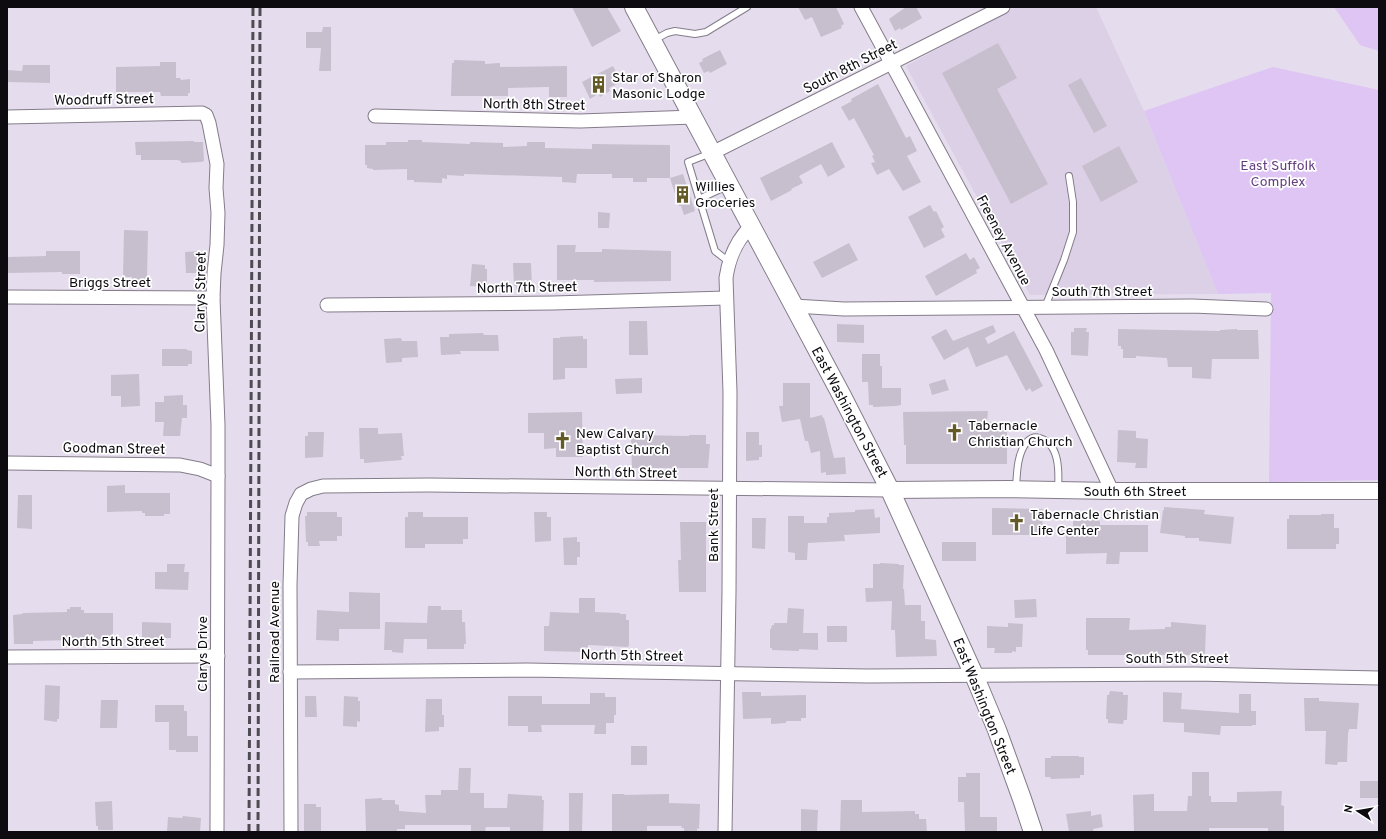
<svg xmlns="http://www.w3.org/2000/svg" width="1386" height="839" viewBox="0 0 1386 839" font-family="Overpass,sans-serif">
  <style>
    .built { fill: #dcd0e7 }
    .green { fill: #dec5f4 }
    .building { fill: #c7bfce }
    .lines { fill: none; stroke-linecap: round; stroke-linejoin: round }
    .service-casing { stroke: #847c8a; stroke-width: 8 }
    .minor-casing { stroke: #847c8a; stroke-width: 15 }
    .tertiary-casing { stroke: #847c8a; stroke-width: 18 }
    .secondary-casing { stroke: #847c8a; stroke-width: 20 }
    .service { stroke: #fff; stroke-width: 6 }
    .minor { stroke: #fff; stroke-width: 13 }
    .tertiary { stroke: #fff; stroke-width: 16 }
    .secondary { stroke: #fff; stroke-width: 18 }
    .rail { stroke: #4f4b53; stroke-width: 3; stroke-dasharray: 8 4; stroke-linecap: butt }
    .labels { text-anchor: middle; stroke-width: 3.5; stroke-linejoin: round; paint-order: stroke }
    .street-label { font-size: 14px; fill: #0d0b10; stroke: #fff }
    .poi-label { font-size: 14px; fill: #0d0b10; stroke: #fff; text-anchor: start }
    .park-label { font-size: 14px; fill: #654081; stroke: #fff }
  </style>
  <rect width="100%" height="100%" fill="#e5dded"/>
  <!-- built -->
  <polygon class="built" points="1015,7 1096,7 1144,111 1218,294 1030,295 906,66"/>
  <!-- green -->
  <g class="green">
    <polygon points="1334,7 1379,7 1379,51 1360,45"/>
    <polygon points="1273,67 1379,90 1379,480 1269,482 1271,293 1218,294 1144,111"/>
  </g>
  <!-- building -->
  <g class="building">
    <polygon points="572,7 607,7 621,31 592,47"/>
    <polygon points="798,7 836,7 844,24 841,26 842,28 821,37 812,17 805,20"/>
    <polygon points="906,7 916,7 922,18 901,30 900,28 895,31 889,19"/>
    <polygon points="323,27 331,27 331,71 319,71 321,48 306,48 306,32 322,32"/>
    <polygon points="998,43 1017,78 997,89 1048,184 1011,204 942,73"/>
    <polygon points="720,50 727,64 710,73 709,71 704,73 699,63 703,61 702,59"/>
    <polygon points="454,60 485,61 485,64 500,63 500,67 567,66 567,97 549,97 549,87 508,88 508,96 451,96 452,63 454,63"/>
    <polygon points="160,62 176,62 176,78 180,78 181,80 190,79 190,93 188,93 188,96 161,96 160,92 116,92 116,67 160,66"/>
    <polygon points="23,65 50,65 50,83 7,82 7,70 22,71"/>
    <polygon points="613,66 621,82 609,88 610,91 600,97 598,94 590,99 582,82"/>
    <polygon points="1081,78 1107,126 1094,133 1068,85"/>
    <polygon points="878,84 906,138 910,136 917,151 907,156 921,182 903,191 889,169 877,175 871,163 875,162 872,156 874,155 854,118 849,121 841,107 852,101 851,99"/>
    <polygon points="408,140 422,140 422,142 470,144 470,142 503,143 503,147 527,146 527,142 545,142 545,148 592,149 592,144 670,145 670,178 647,178 647,182 633,182 633,178 612,178 612,174 577,174 576,183 562,182 562,177 464,174 464,176 447,175 447,179 442,178 442,183 414,182 414,180 407,180 407,169 373,170 373,169 367,168 367,165 365,165 365,145 386,145 386,142 408,142"/>
    <polygon points="194,141 194,142 203,142 204,161 201,162 181,163 181,161 177,160 141,160 141,155 136,155 135,142"/>
    <polygon points="832,142 845,167 828,177 821,164 799,176 803,183 791,189 792,190 771,201 760,178"/>
    <polygon points="1119,146 1138,182 1101,202 1082,166"/>
    <polygon points="683,174 695,211 684,215 681,206 679,206 670,178"/>
    <polygon points="930,205 934,212 936,211 944,227 941,229 945,237 924,248 908,217"/>
    <polygon points="598,212 610,213 609,228 598,228"/>
    <polygon points="124,230 148,231 147,278 146,278 146,280 132,280 132,277 123,277"/>
    <polygon points="849,243 858,260 822,278 813,262"/>
    <polygon points="557,245 576,245 575,252 602,252 602,249 671,251 671,281 594,282 594,280 557,280"/>
    <polygon points="46,251 80,251 80,274 62,274 62,272 7,273 7,257 46,256"/>
    <polygon points="201,251 203,273 186,273 185,252"/>
    <polygon points="966,253 970,260 974,257 980,268 976,270 977,273 936,296 925,276"/>
    <polygon points="513,263 531,263 532,286 529,286 529,290 516,290 516,286 514,286"/>
    <polygon points="472,264 485,265 485,269 487,269 487,287 470,286"/>
    <polygon points="629,321 647,321 648,355 629,355"/>
    <polygon points="837,324 864,325 864,343 837,342"/>
    <polygon points="993,325 996,332 985,338 988,344 1014,331 1043,386 1032,392 1030,388 1026,391 1007,355 976,367 968,347 944,360 931,337 946,329 953,341"/>
    <polygon points="1074,328 1087,328 1086,332 1089,332 1088,356 1071,355 1071,332 1074,332"/>
    <polygon points="1118,329 1220,331 1220,330 1237,329 1237,330 1258,330 1259,359 1212,359 1211,379 1192,378 1192,367 1168,367 1167,358 1136,356 1136,358 1123,358 1123,349 1121,349 1121,346 1118,346"/>
    <polygon points="483,333 484,335 498,335 499,351 460,351 461,354 441,355 440,337 449,337 449,334"/>
    <polygon points="583,336 583,339 587,339 587,368 565,368 565,379 553,380 553,338 560,338 560,337"/>
    <polygon points="401,338 402,341 417,341 418,357 402,358 402,362 386,363 384,339"/>
    <polygon points="162,349 187,349 187,350 192,351 192,364 188,364 188,366 162,366"/>
    <polygon points="862,354 880,354 880,366 882,366 882,388 901,388 901,405 896,406 873,407 873,405 869,405 868,382 862,382"/>
    <polygon points="139,374 140,406 121,407 121,396 111,396 111,375"/>
    <polygon points="642,378 642,393 616,394 615,379"/>
    <polygon points="945,379 949,390 932,395 929,384"/>
    <polygon points="783,383 810,383 810,418 822,415 823,418 824,418 834,458 845,457 846,474 826,475 826,472 821,473 820,451 811,453 808,441 805,441 800,419 782,422 779,406 783,406"/>
    <polygon points="183,395 183,405 187,405 187,418 182,418 180,436 163,436 164,422 155,422 155,402 164,402 164,396"/>
    <polygon points="988,411 987,422 1007,422 1007,464 906,464 906,445 904,445 903,412"/>
    <polygon points="582,412 583,457 556,457 556,448 544,449 544,433 528,433 528,413"/>
    <polygon points="359,428 378,428 378,434 402,433 404,456 401,456 402,460 364,463 364,459 360,459"/>
    <polygon points="1118,430 1136,431 1136,438 1148,439 1147,468 1135,468 1136,463 1117,462"/>
    <polygon points="308,432 324,432 323,457 305,458 305,436 308,436"/>
    <polygon points="746,432 759,432 759,445 762,445 762,457 759,457 759,460 746,461"/>
    <polygon points="633,435 689,436 689,435 706,435 706,444 710,444 708,468 632,468 631,438 633,438"/>
    <polygon points="125,485 125,493 170,493 170,514 164,514 164,516 145,516 145,513 142,513 142,511 107,512 107,486"/>
    <polygon points="18,495 32,495 32,529 17,528"/>
    <polygon points="1164,507 1205,510 1204,514 1234,517 1231,544 1199,541 1199,538 1185,538 1185,536 1160,533 1163,510 1164,510"/>
    <polygon points="992,508 1043,509 1042,535 992,535"/>
    <polygon points="874,509 875,518 880,517 880,533 844,535 845,541 808,543 807,560 795,560 795,553 788,552 788,516 804,516 804,523 827,523 827,517 829,517 829,513 855,512 855,510"/>
    <polygon points="307,512 337,512 337,517 342,517 342,536 337,536 337,541 319,541 320,546 308,546 308,542 306,542 305,516 307,516"/>
    <polygon points="408,512 423,512 423,517 468,517 468,539 463,539 463,544 425,544 425,548 405,548 405,517 408,517"/>
    <polygon points="534,512 547,512 547,517 551,517 551,541 535,542"/>
    <polygon points="1321,514 1334,514 1334,528 1339,528 1339,544 1336,544 1336,549 1287,549 1287,519 1289,519 1289,515 1321,515"/>
    <polygon points="1079,516 1095,516 1095,520 1100,521 1100,525 1148,525 1148,552 1120,552 1119,564 1106,564 1107,553 1066,554 1066,529 1073,529 1073,521 1079,521"/>
    <polygon points="752,518 766,518 765,549 752,548"/>
    <polygon points="680,522 706,522 706,592 679,592 678,560 681,560"/>
    <polygon points="577,537 577,542 580,542 580,557 577,557 577,565 564,565 563,538"/>
    <rect x="942" y="542" width="34" height="19"/>
    <polygon points="880,563 899,564 899,565 904,565 903,589 904,589 905,605 921,605 921,621 925,621 925,639 936,640 937,656 896,657 895,630 891,630 892,601 866,602 865,588 873,588 873,564 880,564"/>
    <polygon points="167,564 185,564 184,572 189,572 188,590 155,589 155,572 167,572"/>
    <polygon points="349,592 380,593 380,629 339,629 339,641 316,640 317,610 349,612"/>
    <polygon points="579,598 595,598 595,612 620,613 620,614 626,614 626,620 629,620 629,645 628,647 588,645 588,648 584,647 584,652 544,651 544,626 549,626 550,612 579,613"/>
    <polygon points="1036,599 1037,617 1015,618 1014,600"/>
    <polygon points="428,606 441,606 441,610 462,610 462,622 465,622 466,644 464,644 464,649 427,649 427,639 404,639 403,653 392,652 392,650 384,650 385,622 427,623"/>
    <polygon points="70,607 81,607 81,610 84,610 84,613 113,613 113,639 33,641 33,644 14,644 13,615 22,614 23,613 67,612 67,609 70,609"/>
    <polygon points="788,608 804,609 803,633 818,633 818,650 799,649 799,651 772,650 772,648 770,648 770,629 771,629 772,625 774,625 774,623 787,623"/>
    <polygon points="1086,618 1130,618 1129,630 1165,629 1165,627 1171,627 1171,622 1206,625 1205,656 1183,655 1183,658 1168,657 1168,655 1088,655 1088,650 1086,650"/>
    <polygon points="142,622 171,623 171,638 142,638"/>
    <polygon points="1008,623 1023,624 1022,647 1016,647 1016,652 1012,651 1012,653 994,653 995,648 987,648 987,626 1008,627"/>
    <rect x="827" y="626" width="20" height="16"/>
    <polygon points="45,685 60,686 59,719 57,719 57,722 44,720"/>
    <polygon points="1110,691 1123,692 1123,695 1128,695 1127,720 1124,720 1123,724 1108,723 1108,719 1106,719 1107,695 1109,695"/>
    <polygon points="742,692 761,692 761,696 806,695 806,718 801,718 801,721 786,721 786,723 771,724 771,718 743,719"/>
    <polygon points="1163,692 1182,693 1181,709 1239,713 1239,694 1251,694 1251,711 1256,711 1256,725 1252,725 1252,726 1221,726 1220,735 1184,732 1184,723 1163,722"/>
    <polygon points="590,693 605,693 605,697 616,697 616,715 614,715 614,723 606,723 606,734 594,734 595,725 541,725 542,732 528,732 528,726 508,726 508,696 542,696 542,704 590,704"/>
    <polygon points="305,696 316,696 317,717 305,717"/>
    <polygon points="344,696 358,697 358,701 360,701 360,722 357,721 357,727 343,726"/>
    <polygon points="1304,698 1319,698 1319,701 1359,703 1357,729 1349,729 1348,734 1347,762 1338,762 1337,765 1325,764 1326,731 1305,731"/>
    <polygon points="426,699 442,699 442,715 444,715 444,727 439,727 439,731 425,732"/>
    <polygon points="101,700 118,700 117,728 100,728"/>
    <polygon points="155,705 184,705 184,711 187,711 187,736 198,736 198,752 176,752 176,750 169,750 169,722 155,722"/>
    <rect x="631" y="746" width="16" height="19"/>
    <polygon points="1051,756 1079,756 1079,757 1084,757 1084,775 1080,775 1080,778 1051,779 1050,777 1045,777 1045,758 1051,758"/>
    <polygon points="459,768 471,768 470,793 484,793 484,808 507,808 508,794 542,796 542,800 544,800 543,832 510,832 510,827 487,827 485,828 486,832 471,832 471,825 405,825 405,829 397,829 397,832 366,832 365,799 382,798 382,800 395,800 395,804 399,805 399,811 426,813 425,795 441,795 441,790 458,790"/>
    <polygon points="1192,772 1209,772 1209,796 1211,796 1211,802 1237,802 1237,792 1282,791 1281,805 1284,806 1284,832 1268,832 1268,828 1209,828 1209,832 1134,832 1133,795 1154,794 1154,811 1187,811 1188,796 1192,796"/>
    <polygon points="966,773 980,773 980,817 997,817 997,832 965,832 964,802 958,802 958,777 966,777"/>
    <rect x="1360" y="781" width="19" height="17"/>
    <polygon points="569,793 583,793 582,832 569,832"/>
    <polygon points="612,794 625,794 624,795 669,794 669,803 700,804 699,829 697,828 697,832 684,832 684,828 681,828 682,826 647,826 647,832 612,832"/>
    <polygon points="841,800 862,800 862,812 915,811 915,814 919,814 919,819 926,819 927,832 840,832"/>
    <polygon points="112,801 113,830 98,830 98,826 96,826 95,802"/>
    <polygon points="304,804 316,804 316,807 321,807 321,832 304,832"/>
    <polygon points="801,809 818,810 817,832 801,832"/>
    <polygon points="1091,811 1091,816 1101,814 1103,827 1093,829 1094,832 1069,832 1066,814"/>
    <polygon points="183,816 201,818 200,832 167,832 168,817 182,818"/>
  </g>
  <g class="lines">
    <defs>
      <g id="service">
        <polyline points="654,40 667,33 675,31 695,34 706,32 747,7"/>
        <polyline points="711,153 688,162 715,251 728,261"/>
        <polyline points="699,199 727,186"/>
        <polyline points="1045,307 1064,260 1073,232 1073,202 1069,176"/>
        <path d="M1016 488C1017 473 1017 455 1026 443 1029 439 1034 436 1039 438 1060 443 1059 472 1058 489"/>
      </g>
      <g id="minor">
        <polyline points="861,7 1046,350 1112,491"/>
        <polyline points="375,116 580,121 694,117"/>
        <polyline points="7,117 202,113 206,115 209,123 217,164 216,188 218,213 217,245 214,273 213,298 218,425 218,476 217,832"/>
        <polyline points="712,153 1003,7"/>
        <polyline points="7,297 213,298"/>
        <polyline points="327,305 553,303 726,298"/>
        <polyline points="794,306 844,309 1192,306 1266,309"/>
        <polyline points="7,463 180,465 200,469 218,476"/>
        <polyline points="7,657 218,656"/>
        <polyline points="290,672 527,670 868,676 1195,674 1379,678"/>
        <polyline points="291,832 290,585 292,516 296,503 301,494 311,489 323,486 429,485 890,490"/>
        <path d="M725 832 729 592 730 392 726 278C729 257 736 241 751 226"/>
      </g>
      <polyline id="tertiary" points="890,490 1008,489 1112,491 1379,491"/>
      <polyline id="secondary" points="634,7 842,396 890,490 974,675 997,730 1022,799 1033,832"/>
    </defs>
    <!-- service casing -->
    <use href="#service" class="service-casing"/>
    <!-- minor casing -->
    <use href="#minor" class="minor-casing"/>
    <!-- tertiary casing -->
    <use href="#tertiary" class="tertiary-casing"/>
    <!-- secondary casing -->
    <use href="#secondary" class="secondary-casing"/>
    <!-- service -->
    <use href="#service" class="service"/>
    <!-- minor -->
    <use href="#minor" class="minor"/>
    <!-- tertiary -->
    <use href="#tertiary" class="tertiary"/>
    <!-- secondary -->
    <use href="#secondary" class="secondary"/>
    <!-- rail -->
    <g class="rail">
      <polyline points="249,832 253,7"/>
      <polyline points="258,832 260,7"/>
    </g>
  </g>
  <!-- icons -->
  <defs>
    <symbol id="building-bare" viewBox="-9 -9 18 18"><path d="M-4-6H4V6H1V3H-1V6H-4ZM-2.5-4.3h1.7v1.8h-1.7ZM.8-4.3h1.7v1.8H.8ZM-2.5-1h1.7V.8h-1.7ZM.8-1h1.7V.8H.8Z" fill="#645a27" stroke="#fff" stroke-width="2.5" paint-order="stroke"/></symbol>
    <symbol id="church-bare" viewBox="-9 -9 18 18"><path d="M-1.2-6h2.4v3.5h3.3v2.4h-3.3V6h-2.4V-.1h-3.3v-2.4h3.3Z" fill="#645a27" stroke="#fff" stroke-width="2.5" paint-order="stroke"/></symbol>
  </defs>
  <g fill-rule="evenodd">
    <use href="#building-bare" x="586" y="72" width="25" height="25"/>
    <use href="#building-bare" x="670" y="182" width="25" height="25"/>
    <use href="#church-bare" x="942" y="420" width="25" height="25"/>
    <use href="#church-bare" x="550" y="428" width="25" height="25"/>
    <use href="#church-bare" x="1004" y="510" width="25" height="25"/>
  </g>
  <g class="labels">
    <!-- street labels -->
    <g class="street-label">
      <text transform="translate(850 66) rotate(-27)" y="5">South 8th Street</text>
      <text transform="translate(104 99) rotate(-1)" y="5">Woodruff Street</text>
      <text transform="translate(534 104) rotate(1)" y="5">North 8th Street</text>
      <text transform="translate(1004 240) rotate(62)" y="5">Freeney Avenue</text>
      <text x="110" y="287">Briggs Street</text>
      <text transform="translate(527 287) rotate(-1)" y="5">North 7th Street</text>
      <text x="1102" y="296">South 7th Street</text>
      <text transform="translate(200 292) rotate(-89)" y="5">Clarys Street</text>
      <text transform="translate(850 412) rotate(62)" y="5">East Washington Street</text>
      <text transform="translate(114 448) rotate(1)" y="5">Goodman Street</text>
      <text transform="translate(626 472) rotate(1)" y="5">North 6th Street</text>
      <text x="1135" y="496">South 6th Street</text>
      <text transform="translate(713 525) rotate(-90)" y="5">Bank Street</text>
      <text transform="translate(274 632) rotate(-90)" y="5">Railroad Avenue</text>
      <text x="113" y="646">North 5th Street</text>
      <text transform="translate(202 654) rotate(-90)" y="5">Clarys Drive</text>
      <text transform="translate(632 655) rotate(1)" y="5">North 5th Street</text>
      <text x="1177" y="663">South 5th Street</text>
      <text transform="translate(985 706) rotate(68)" y="5">East Washington Street</text>
    </g>
    <!-- poi labels -->
    <g class="poi-label">
      <text x="612" y="82">Star of Sharon<tspan x="612" dy="16">Masonic Lodge</tspan></text>
      <text x="695" y="191">Willies<tspan x="695" dy="16">Groceries</tspan></text>
      <text x="968" y="430">Tabernacle<tspan x="968" dy="16">Christian Church</tspan></text>
      <text x="576" y="438">New Calvary<tspan x="576" dy="16">Baptist Church</tspan></text>
      <text x="1030" y="519">Tabernacle Christian<tspan x="1030" dy="16">Life Center</tspan></text>
    </g>
    <!-- park labels -->
    <g class="park-label">
      <text x="1278" y="170">East Suffolk<tspan x="1278" dy="16">Complex</tspan></text>
    </g>
  </g>
  <!-- border -->
  <rect width="1386" height="839" fill="none" stroke="#0d0b10" stroke-width="16"/>
  <!-- north arrow -->
  <g transform="translate(1358 811) rotate(282)" stroke="#ffffff" stroke-width="3" paint-order="stroke">
  <path d="M0-3L7 15L0 10L-7 15Z" fill="#0d0b10"/>
  <text y="-6" font-size="11" font-weight="bold" text-anchor="middle" fill="#0d0b10">N</text>
  </g>
</svg>
